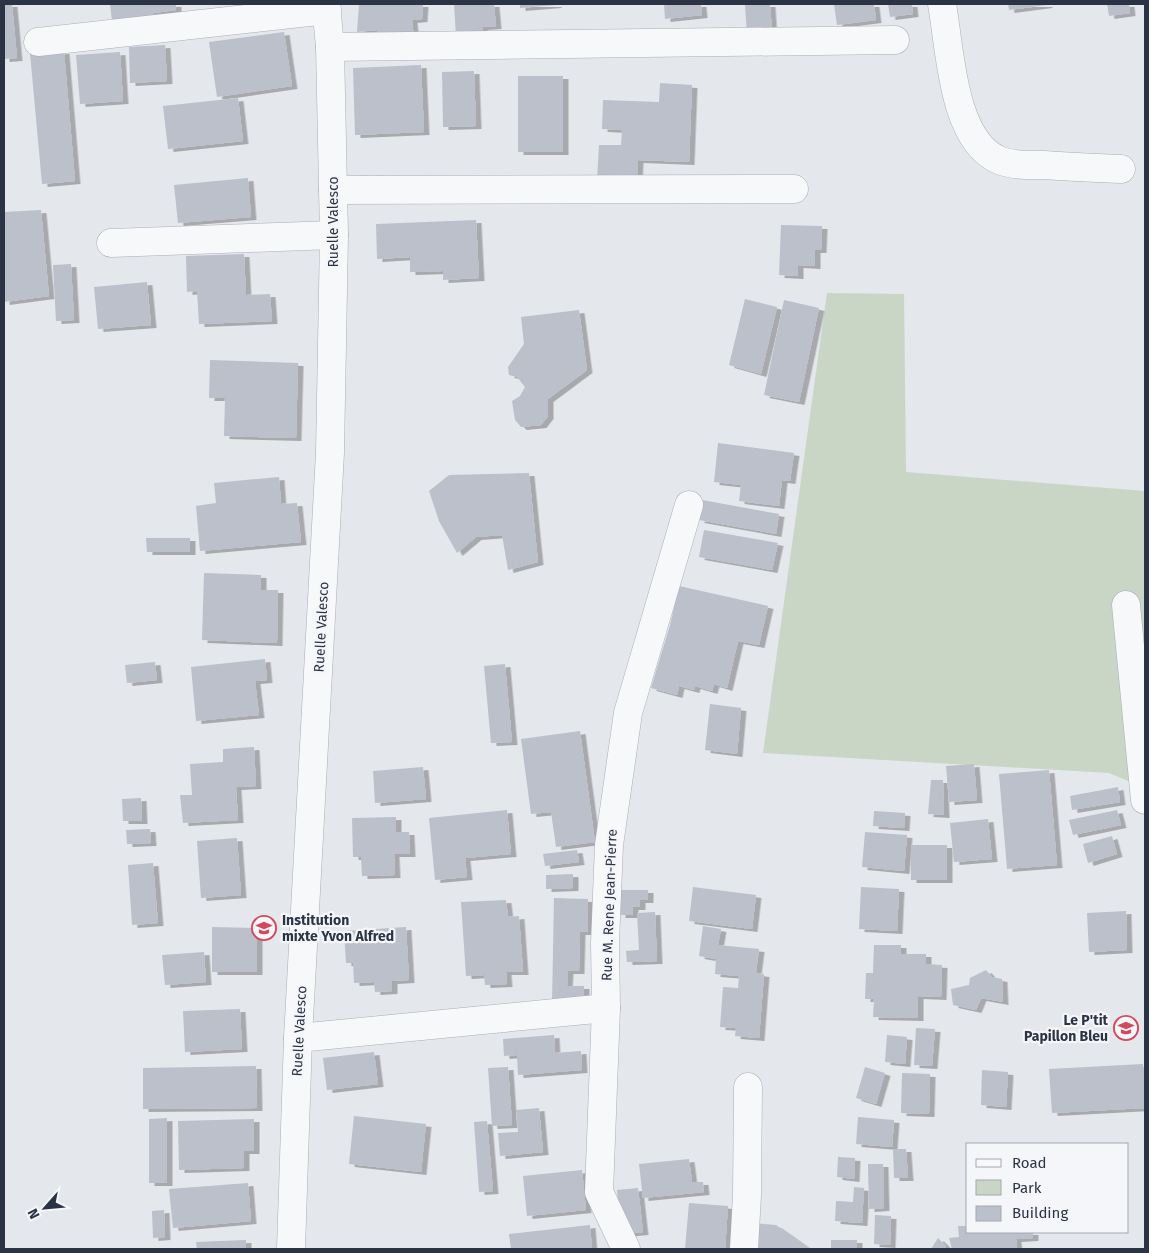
<svg xmlns="http://www.w3.org/2000/svg" width="1149" height="1253" viewBox="0 0 1149 1253" font-family="'Fira Sans',sans-serif">
  <style>
    .green { fill: #c9d6c5 }
    .building { fill: #bbc0ca; filter: url(#shadow) }
    .lines { fill: none; stroke-linecap: round; stroke-linejoin: round }
    .minor-casing { stroke: #a9aeb7; stroke-width: 29 }
    .minor { stroke: #f7f8fa; stroke-width: 28 }
    .labels { text-anchor: middle; stroke-width: 4.5; stroke-linejoin: round; paint-order: stroke }
    .street-label { font-size: 14px; fill: #2b3445; stroke: #f4f6f9 }
    .poi-label { font-size: 14px; font-weight: bold; fill: #2b3445; stroke: #f4f6f9; text-anchor: start }
  </style>
  <defs>
    <filter id="shadow"><feDropShadow dx="5.5" dy="3" stdDeviation="0" flood-color="#0004"/></filter>
  </defs>
  <rect width="100%" height="100%" fill="#e4e7ec"/>
  <!-- green -->
  <polygon class="green" points="827,293 904,294 906,472 1145,491 1145,788 1109,773 763,753"/>
  <!-- building -->
  <g class="building">
    <polygon points="4,4 12,4 17,58 4,59"/>
    <polygon points="110,4 176,4 176,10 154,13 154,23 112,21"/>
    <polygon points="359,4 423,4 422,19 412,20 414,38 377,40 377,30 357,32"/>
    <polygon points="454,4 494,4 496,26 482,27 483,36 456,37"/>
    <polygon points="520,4 556,4 556,5 520,8"/>
    <polygon points="664,4 701,4 702,15 665,19"/>
    <polygon points="745,4 770,4 772,33 747,35"/>
    <polygon points="834,4 874,4 876,20 837,25"/>
    <polygon points="888,4 912,4 913,14 890,17"/>
    <polygon points="1008,4 1047,4 1047,5 1009,10"/>
    <polygon points="1107,4 1129,4 1130,13 1109,16"/>
    <polygon points="284,32 292,86 217,97 209,42"/>
    <polygon points="165,45 167,81 130,83 129,47"/>
    <polygon points="64,51 75,181 42,184 30,53"/>
    <polygon points="120,52 123,101 80,104 76,55"/>
    <polygon points="421,65 424,132 355,135 353,68"/>
    <polygon points="474,71 476,126 443,127 442,72"/>
    <rect x="518" y="76" width="45" height="76"/>
    <polygon points="660,83 692,85 689,162 638,160 637,181 597,180 599,145 621,145 622,130 602,129 603,100 659,102"/>
    <polygon points="238,98 243,141 168,149 163,106"/>
    <polygon points="248,178 251,217 178,223 174,185"/>
    <polygon points="41,210 49,296 4,302 4,212"/>
    <polygon points="476,220 479,278 443,280 443,271 410,272 410,257 377,259 376,224"/>
    <polygon points="781,225 822,226 821,250 815,250 815,266 798,265 798,276 779,275"/>
    <polygon points="244,254 246,295 270,294 272,321 199,324 197,291 187,292 186,256"/>
    <polygon points="71,264 74,320 56,321 53,265"/>
    <polygon points="147,282 151,325 98,329 94,287"/>
    <polygon points="745,299 777,307 761,374 729,365"/>
    <polygon points="784,300 819,308 799,402 764,395"/>
    <polygon points="579,310 587,370 548,399 548,416 541,425 521,427 515,420 512,401 520,396 525,387 517,377 509,375 508,367 524,344 521,317"/>
    <polygon points="210,360 298,363 296,438 224,436 225,398 209,398"/>
    <polygon points="718,443 794,453 790,481 782,480 779,506 739,501 741,485 714,482"/>
    <polygon points="529,473 538,562 508,570 502,535 476,537 457,553 439,521 429,491 449,475"/>
    <polygon points="279,477 281,504 297,503 301,542 200,551 196,506 216,503 214,483"/>
    <polygon points="702,500 779,514 776,534 699,520"/>
    <polygon points="704,530 778,543 772,570 699,557"/>
    <polygon points="146,538 190,538 190,552 147,552"/>
    <polygon points="204,573 261,575 261,590 278,590 277,643 202,640"/>
    <polygon points="679,586 768,606 759,645 738,641 727,688 714,684 712,691 695,686 694,690 679,686 677,695 651,688 670,625"/>
    <polygon points="265,659 267,680 255,681 259,715 196,721 191,667"/>
    <polygon points="155,662 157,680 127,683 125,665"/>
    <polygon points="505,664 512,742 491,743 484,666"/>
    <polygon points="710,704 741,708 737,754 705,750"/>
    <polygon points="580,731 595,842 556,847 551,812 531,814 521,739"/>
    <polygon points="254,747 256,786 236,787 238,820 183,823 180,795 192,795 190,764 223,762 223,749"/>
    <polygon points="974,764 977,800 949,802 946,766"/>
    <polygon points="423,767 426,799 375,803 373,771"/>
    <polygon points="1049,770 1057,865 1007,869 999,774"/>
    <polygon points="931,780 943,780 944,815 928,814"/>
    <polygon points="1118,787 1120,802 1072,810 1070,796"/>
    <polygon points="141,798 142,821 123,821 122,799"/>
    <polygon points="507,810 511,854 465,858 467,877 435,880 429,818"/>
    <polygon points="1117,810 1121,825 1073,835 1069,820"/>
    <polygon points="874,811 905,813 904,828 873,826"/>
    <polygon points="396,817 396,832 409,832 410,854 394,854 395,875 362,876 361,857 353,857 352,818"/>
    <polygon points="988,819 992,859 954,862 950,823"/>
    <polygon points="150,829 151,843 127,844 126,830"/>
    <polygon points="865,832 907,835 904,871 862,867"/>
    <polygon points="1112,836 1117,854 1088,863 1083,844"/>
    <polygon points="237,838 241,895 201,898 197,841"/>
    <rect x="911" y="845" width="36" height="35"/>
    <polygon points="577,850 579,862 545,866 543,854"/>
    <polygon points="153,863 158,923 132,925 128,865"/>
    <polygon points="573,874 573,888 546,889 546,875"/>
    <polygon points="693,887 756,895 752,929 689,921"/>
    <polygon points="861,887 899,889 897,931 859,929"/>
    <polygon points="620,890 648,890 648,900 640,900 640,907 633,907 633,915 620,915"/>
    <polygon points="554,898 588,899 588,932 580,932 579,971 568,971 567,986 584,986 584,1004 552,1003"/>
    <polygon points="506,900 508,917 519,916 523,972 506,972 507,984 485,985 484,975 466,976 461,902"/>
    <polygon points="1126,911 1127,950 1089,952 1087,913"/>
    <polygon points="655,912 657,961 627,962 626,951 639,950 637,913"/>
    <polygon points="703,926 721,929 718,945 759,949 756,973 764,974 759,1038 735,1036 736,1028 720,1027 723,987 738,988 739,976 715,974 716,959 699,956"/>
    <polygon points="212,927 257,928 257,972 212,972"/>
    <polygon points="406,927 409,980 392,981 392,991 375,992 374,982 354,983 353,963 346,963 344,931"/>
    <polygon points="874,945 901,945 901,954 926,954 926,964 942,965 941,997 918,996 918,1018 873,1017 874,999 865,999 866,973 873,973"/>
    <polygon points="204,952 206,982 165,985 162,955"/>
    <polygon points="986,970 992,977 1002,979 1003,1002 981,998 976,1010 953,1005 951,989 969,985 970,978"/>
    <polygon points="240,1009 242,1049 185,1052 183,1011"/>
    <polygon points="916,1028 935,1029 932,1066 914,1065"/>
    <polygon points="554,1035 555,1053 581,1051 582,1070 518,1075 517,1055 504,1056 503,1039"/>
    <polygon points="887,1035 907,1037 905,1064 885,1062"/>
    <polygon points="374,1052 378,1084 327,1090 323,1058"/>
    <polygon points="1143,1064 1145,1108 1052,1113 1049,1069"/>
    <polygon points="256,1066 257,1108 143,1109 143,1068"/>
    <polygon points="508,1067 512,1125 492,1126 488,1068"/>
    <polygon points="865,1067 885,1073 876,1104 856,1098"/>
    <polygon points="982,1070 1008,1072 1006,1107 981,1105"/>
    <polygon points="902,1073 930,1074 929,1114 901,1113"/>
    <polygon points="539,1108 543,1152 500,1156 498,1133 518,1132 516,1110"/>
    <polygon points="354,1116 426,1124 421,1172 349,1164"/>
    <polygon points="858,1117 894,1120 892,1147 856,1144"/>
    <polygon points="167,1118 167,1183 149,1183 149,1119"/>
    <polygon points="254,1119 254,1151 244,1151 244,1168 179,1170 178,1121"/>
    <polygon points="487,1121 493,1191 479,1192 474,1122"/>
    <polygon points="893,1149 906,1149 908,1178 894,1178"/>
    <polygon points="838,1157 855,1158 854,1179 837,1177"/>
    <polygon points="689,1159 692,1182 703,1182 704,1192 643,1198 639,1164"/>
    <polygon points="868,1164 883,1164 884,1208 869,1209"/>
    <polygon points="582,1170 586,1210 527,1216 523,1176"/>
    <polygon points="248,1183 251,1221 173,1228 169,1189"/>
    <polygon points="854,1187 864,1188 862,1223 835,1221 836,1201 853,1202"/>
    <polygon points="638,1188 643,1232 622,1234 617,1190"/>
    <polygon points="689,1203 728,1206 725,1249 685,1249"/>
    <polygon points="164,1210 165,1237 153,1238 152,1211"/>
    <polygon points="875,1215 891,1216 890,1245 874,1244"/>
    <polygon points="753,1223 776,1225 810,1249 751,1249"/>
    <polygon points="590,1225 592,1249 511,1249 509,1234"/>
    <polygon points="958,1226 968,1226 968,1232 1033,1232 1033,1238 1016,1239 1017,1249 952,1249 949,1238 959,1237"/>
    <polygon points="938,1238 945,1245 946,1249 931,1249"/>
    <polygon points="246,1240 246,1249 197,1249 196,1242"/>
    <rect x="831" y="1240" width="26" height="9"/>
  </g>
  <g class="lines">
    <defs>
      <g id="minor">
        <path d="M942 4C950 48 952 140 999 160 1013 166 1030 165 1044 165 1070 167 1095 168 1121 169"/>
        <polyline points="38,42 327,10"/>
        <polyline points="330,47 895,40"/>
        <polyline points="333,190 794,189"/>
        <polyline points="111,243 334,235"/>
        <polyline points="1126,605 1145,800"/>
        <polyline points="298,1038 606,1008"/>
        <polyline points="291,1249 298,1038 330,453 334,235 330,47 326,4"/>
        <polyline points="626,1249 599,1192 606,1008 605,943 609,845 628,713 689,505"/>
        <polyline points="744,1249 747,1195 748,1087"/>
      </g>
    </defs>
    <!-- minor casing -->
    <use href="#minor" class="minor-casing"/>
    <!-- minor -->
    <use href="#minor" class="minor"/>
  </g>
  <!-- icons -->
  <defs>
    <symbol id="school-ring" viewBox="-11 -11 22 22"><circle r="9.5" fill="#f4f6f9" stroke="#d1495b" stroke-width="1.5"/><path d="M0-5L7-2L0 1L-7-2ZM-4 1L0 2.5L4 1V4Q0 6-4 4Z" fill="#d1495b"/></symbol>
  </defs>
  <g fill-rule="evenodd">
    <use href="#school-ring" x="250" y="914" width="28" height="28"/>
    <use href="#school-ring" x="1112" y="1014" width="28" height="28"/>
  </g>
  <g class="labels">
    <!-- street labels -->
    <g class="street-label">
      <text transform="translate(333 222) rotate(-90)" y="5">Ruelle Valesco</text>
      <text transform="translate(321 627) rotate(-87)" y="5">Ruelle Valesco</text>
      <text transform="translate(609 905) rotate(-88)" y="5">Rue M. Rene Jean-Pierre</text>
      <text transform="translate(299 1031) rotate(-87)" y="5">Ruelle Valesco</text>
    </g>
    <!-- poi labels -->
    <g class="poi-label">
      <text x="282" y="925">Institution<tspan x="282" dy="16">mixte Yvon Alfred</tspan></text>
      <text x="1108" y="1025" text-anchor="end">Le P'tit<tspan x="1108" dy="16">Papillon Bleu</tspan></text>
    </g>
  </g>
  <!-- border -->
  <rect width="1149" height="1253" fill="none" stroke="#2b3445" stroke-width="10"/>
  <!-- legend -->
  <rect x="966" y="1143" width="162" height="90" fill="#f4f6f9" stroke="#a4a8b1"/>
  <rect x="976" y="1159" width="25" height="8" fill="#f7f8fa" stroke="#a4a8b1"/>
  <text x="1012" y="1168" font-size="15" fill="#2b3445">Road</text>
  <rect x="976" y="1180" width="25" height="15" fill="#c9d6c5" stroke="#a4a8b1"/>
  <text x="1012" y="1193" font-size="15" fill="#2b3445">Park</text>
  <rect x="976" y="1206" width="25" height="15" fill="#bbc0ca" stroke="#a4a8b1"/>
  <text x="1012" y="1218" font-size="15" fill="#2b3445">Building</text>
  <!-- north arrow -->
  <g transform="translate(45 1208) rotate(243)" stroke="#f4f6f9" stroke-width="4" paint-order="stroke">
  <path d="M0-4L9 19L0 12L-9 19Z" fill="#2b3445"/>
  <text y="-8" font-size="14" font-weight="bold" text-anchor="middle" fill="#2b3445">N</text>
  </g>
</svg>
